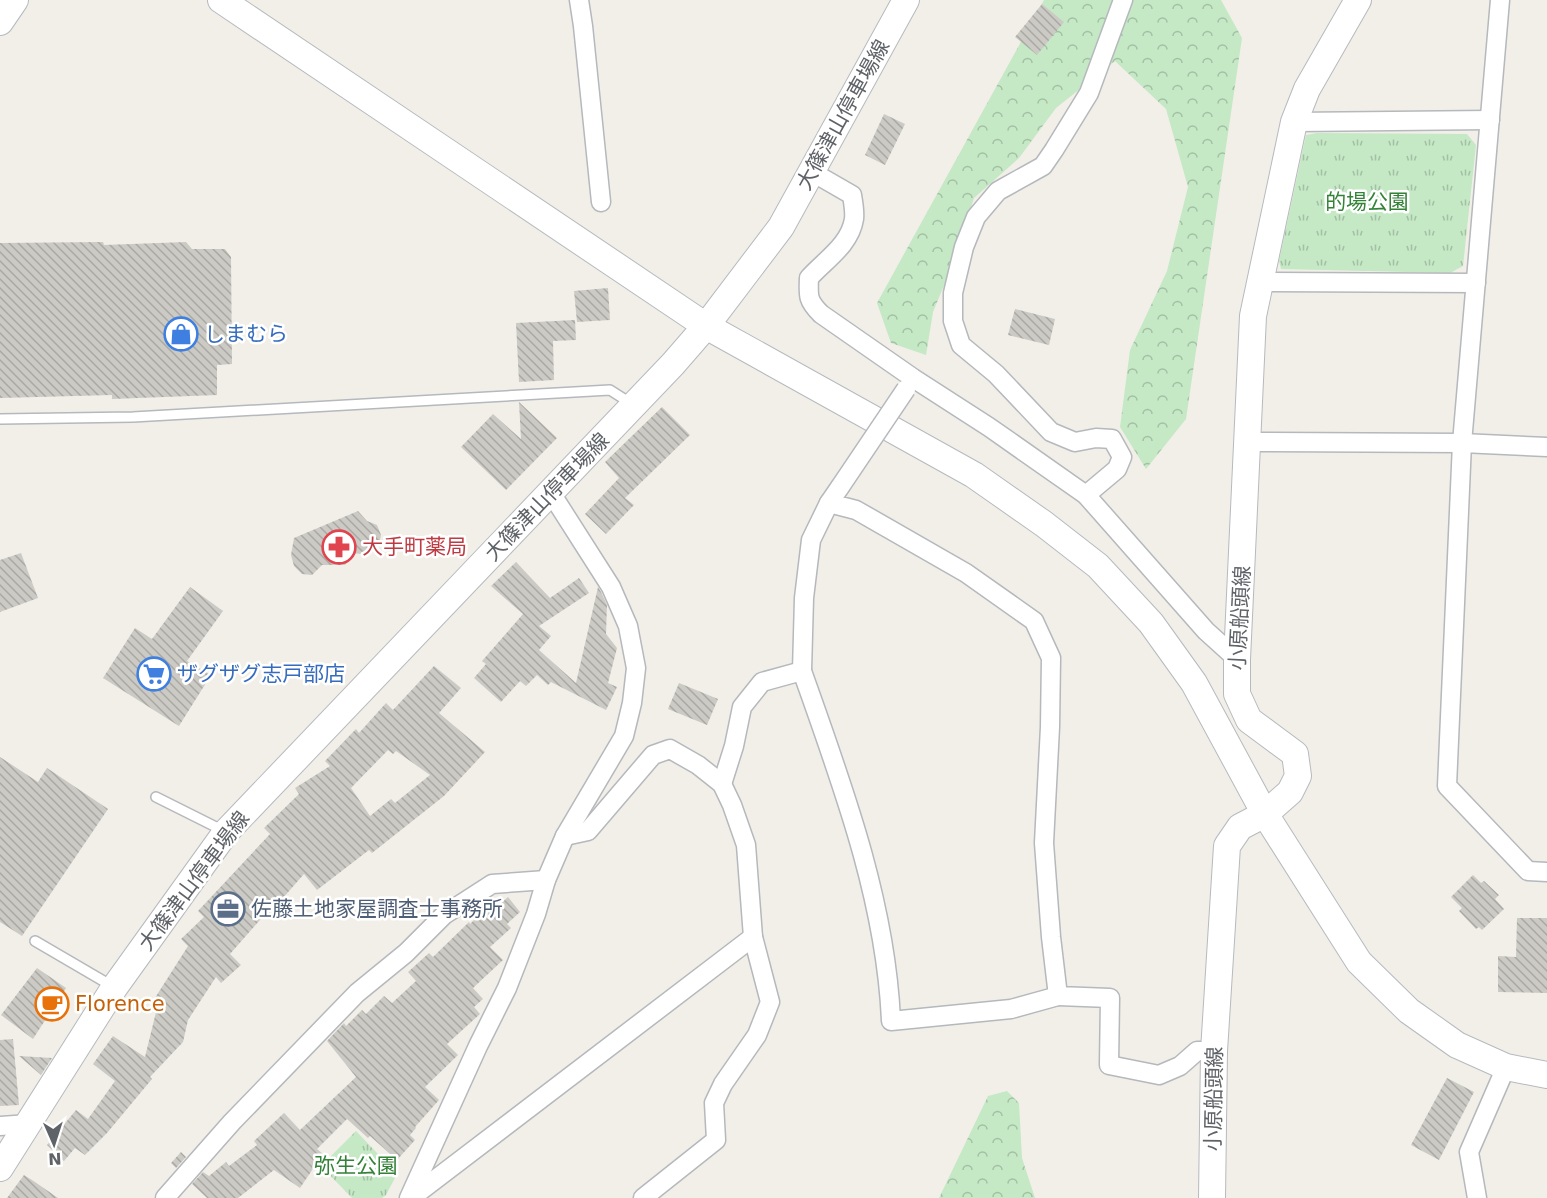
<svg xmlns="http://www.w3.org/2000/svg" width="1547" height="1198" viewBox="0 0 1547 1198" font-family="'DejaVu Sans','Noto Sans JP',sans-serif">
  <style>
    .forest { fill: url(#forest-crowns) }
    .park { fill: url(#park-tufts) }
    .building { fill: url(#building-back-hatch); fill-rule: evenodd }
    .lines { fill: none; stroke-linecap: round; stroke-linejoin: round }
    .lane-casing { stroke: #b5b8bc; stroke-width: 12 }
    .street-casing { stroke: #b5b8bc; stroke-width: 21 }
    .secondary-casing { stroke: #b6babf; stroke-width: 28 }
    .lane { stroke: #fff; stroke-width: 9 }
    .street { stroke: #fff; stroke-width: 18 }
    .secondary { stroke: #fff; stroke-width: 26 }
    .street-bridge-casing { stroke: #b5b8bc; stroke-width: 21; stroke-linecap: butt }
    .street-bridge { stroke: #fff; stroke-width: 18 }
    .labels { text-anchor: middle; stroke-width: 5; stroke-linejoin: round; paint-order: stroke }
    .street-label { font-size: 21px; fill: #5f6368; stroke: #fff }
    .park-label { font-size: 21px; fill: #348238; stroke: #fff }
    .shop-label { font-size: 21px; fill: #366cbe; stroke: #fff; text-anchor: start }
    .health-label { font-size: 21px; fill: #be3a42; stroke: #fff; text-anchor: start }
    .service-label { font-size: 21px; fill: #4e5e75; stroke: #fff; text-anchor: start }
    .food-label { font-size: 21px; fill: #c56008; stroke: #fff; text-anchor: start }
  </style>
  <defs>
    <pattern id="forest-crowns" width="20" height="18" patternUnits="userSpaceOnUse" patternTransform="scale(1.5)"><rect width="20" height="18" fill="#c5e8c5"/><path d="M2 6a3 3 0 1 1 6 0M12 15a3 3 0 1 1 6 0" fill="none" stroke="#a3c0a4"/></pattern>
    <pattern id="park-tufts" width="24" height="20" patternUnits="userSpaceOnUse" patternTransform="scale(1.5)"><rect width="24" height="20" fill="#c5e8c5"/><path d="M3 7l-1-3M5 7V3M7 7l1-3M15 17l-1-3M17 17v-4M19 17l1-3" fill="none" stroke="#a3c0a4"/></pattern>
    <pattern id="building-back-hatch" width="6" height="6" patternUnits="userSpaceOnUse" patternTransform="scale(1.5)"><rect width="6" height="6" fill="#cccac5"/><path d="M-1 5l2 2M0 0l6 6M5-1l2 2" fill="none" stroke="#a9a8a4"/></pattern>
  </defs>
  <rect width="100%" height="100%" fill="#f1efe8"/>
  <!-- forest -->
  <g class="forest">
    <polygon points="1044,0 1221,0 1242,38 1186,419 1146,469 1120,427 1130,350 1167,271 1188,187 1166,109 1115,61 1056,108 1019,158 974,198 952,266 933,312 926,355 891,343 877,303"/>
    <polygon points="1007,1091 1019,1103 1022,1158 1035,1198 939,1198 988,1096"/>
  </g>
  <!-- park -->
  <g class="park">
    <polygon points="1317,133 1467,134 1476,145 1463,266 1450,273 1281,269 1279,261 1306,135"/>
    <polygon points="356,1131 397,1174 386,1195 382,1198 352,1198 321,1166"/>
  </g>
  <!-- building -->
  <g class="building">
    <polygon points="1042,4 1064,22 1037,55 1015,37"/>
    <polygon points="884,114 905,124 885,165 865,155"/>
    <polygon points="103,242 104,245 186,242 192,249 225,249 231,257 232,364 217,365 217,395 112,399 112,395 0,398 0,243"/>
    <polygon points="608,288 610,320 577,322 574,291"/>
    <polygon points="1015,309 1055,319 1049,345 1008,335"/>
    <polygon points="575,320 576,340 553,341 554,380 519,382 516,323"/>
    <polygon points="519,402 557,438 506,490 461,447 493,414 521,439"/>
    <polygon points="662,407 690,435 625,498 634,505 606,534 585,514 619,478 605,462"/>
    <polygon points="358,511 367,521 377,525 381,535 379,545 376,549 367,555 354,553 345,565 322,565 312,575 302,574 294,566 291,555 294,538"/>
    <polygon points="21,553 38,598 0,612 0,560"/>
    <polygon points="516,562 550,598 579,578 589,593 539,626 551,636 539,650 576,683 598,587 601,592 607,605 606,634 617,648 608,683 617,687 606,710 551,682 548,685 537,675 526,686 520,681 501,702 474,678 486,664 482,661 523,614 491,586"/>
    <polygon points="190,587 223,611 187,661 211,675 179,726 103,678 135,628 152,639"/>
    <path d="M434 666 461 688 439 713 485 752 444 796 372 853 369 850 317 890 304 874 269 914 267 912 230 954 241 965 221 983 216 977 188 1020 183 1042 150 1077 152 1079 107 1133 85 1155 75 1148 64 1161 47 1145 76 1110 88 1119 115 1081 93 1064 113 1036 145 1057 158 1004 153 1001 188 946 181 939 204 917 198 911 270 834 264 828 299 794 295 788 330 766 325 761 356 729 359 733 386 703 393 710ZM388 750 393 754 396 751 430 775 395 803 391 799 370 816 351 788Z"/>
    <polygon points="679,683 718,699 707,725 668,709"/>
    <polygon points="0,757 38,782 47,768 108,809 22,936 0,922"/>
    <polygon points="1473,875 1481,883 1484,881 1499,895 1495,899 1504,909 1482,930 1479,927 1476,929 1459,911 1462,908 1451,897"/>
    <polygon points="508,897 520,912 507,924 511,928 490,947 503,960 473,988 483,999 474,1007 480,1014 447,1044 458,1055 425,1087 439,1100 415,1127 416,1128 410,1135 415,1140 397,1160 370,1136 368,1138 347,1119 317,1149 323,1154 300,1188 274,1170 238,1198 207,1198 192,1184 203,1172 209,1176 226,1162 229,1166 257,1145 254,1141 284,1113 300,1130 356,1077 327,1041 344,1023 346,1026 362,1010 366,1014 384,996 392,1003 416,981 408,972 429,953 433,957 469,922 470,924 489,906 494,910"/>
    <polygon points="1517,918 1547,918 1547,993 1498,992 1498,956 1516,957"/>
    <polygon points="37,968 66,988 33,1039 1,1015"/>
    <polygon points="13,1039 19,1105 0,1106 0,1040"/>
    <polygon points="19,1056 52,1058 41,1075"/>
    <polygon points="1447,1078 1474,1092 1439,1160 1411,1145"/>
    <polygon points="181,1152 186,1157 176,1168 171,1163"/>
    <polygon points="24,1175 35,1182 58,1198 7,1198"/>
  </g>
  <g class="lines">
    <defs>
      <g id="lane">
        <polyline points="0,419 133,417 610,390 632,404"/>
        <polyline points="156,797 224,831"/>
        <polyline points="35,941 112,986"/>
      </g>
      <g id="street">
        <polyline points="579,0 583,26 601,202"/>
        <polyline points="1500,0 1462,443 1447,786 1528,871 1547,872"/>
        <polyline points="1294,122 1490,120"/>
        <path d="M812 172 852 195C853 202 855 211 854 219 850 245 825 260 809 278 808 297 808 301 821 314L913 378 989 427 1086 495 1206 631 1237 659"/>
        <polyline points="1261,282 1476,283"/>
        <polyline points="1248,442 1462,443 1547,447"/>
        <polyline points="840,487 829,503 856,510 966,573 1034,621 1051,658 1050,727 1044,843 1051,937 1058,996 1110,998 1109,1065 1159,1075 1180,1066 1197,1051 1214,1051"/>
        <polyline points="1086,495 1117,469 1122,457 1112,439 1096,438 1075,442 1051,432 996,374 961,345 953,321 953,293 964,247 976,217 998,191 1043,166 1054,150 1089,93 1123,0"/>
        <polyline points="802,671 804,598 811,540 829,503"/>
        <path d="M722 784 734 746 742 707 762 682 802 671C842 784 886 901 891 1021L1011 1009 1058 996"/>
        <polyline points="565,836 588,831 653,755 670,749 698,765 722,784 732,805 746,845 753,937 770,1002 757,1035 723,1084 714,1103 716,1140 643,1198"/>
        <polyline points="0,1126 29,1124"/>
        <polyline points="165,1198 232,1122 357,993 406,953 444,915 492,884 546,880"/>
        <polyline points="409,1198 478,1046 507,988 536,914 546,880 565,836 624,736 632,703 636,668 628,626 611,587 551,493"/>
        <polyline points="411,1198 753,937"/>
        <polyline points="1477,1198 1469,1152 1506,1067"/>
      </g>
      <g id="secondary">
        <polyline points="221,0 706,326 974,475 1044,524 1098,566 1151,623 1194,683 1265,814 1359,962 1409,1011 1457,1045 1506,1067 1547,1075"/>
        <polyline points="0,22 15,0"/>
        <polyline points="0,1168 114,988 226,832 673,364 706,326 781,227 906,0"/>
        <polyline points="1212,1198 1214,1051 1227,846 1240,827 1265,814 1290,792 1298,776 1295,754 1249,720 1237,694 1237,659 1253,316 1294,122 1307,89 1358,0"/>
      </g>
    </defs>
    <!-- lane casing -->
    <use href="#lane" class="lane-casing"/>
    <!-- street casing -->
    <use href="#street" class="street-casing"/>
    <!-- secondary casing -->
    <use href="#secondary" class="secondary-casing"/>
    <!-- lane -->
    <use href="#lane" class="lane"/>
    <!-- street -->
    <use href="#street" class="street"/>
    <!-- secondary -->
    <use href="#secondary" class="secondary"/>
    <defs>
      <polyline id="street-bridge" points="840,487 906,389"/>
    </defs>
    <!-- street-bridge casing -->
    <use href="#street-bridge" class="street-bridge-casing"/>
    <!-- street-bridge -->
    <use href="#street-bridge" class="street-bridge"/>
  </g>
  <!-- icons -->
  <defs>
    <symbol id="shop-ring" viewBox="-11 -11 22 22"><circle r="9.5" fill="#fff" stroke="#3f7fe0" stroke-width="1.5"/><path d="M-5-2.5h2.3a2.7 3.5 0 0 1 5.4 0H5L5.5 6h-11ZM-1.5-2.5h3a1.5 2.3 0 0 0-3 0Z" fill="#3f7fe0"/></symbol>
    <symbol id="pharmacy-ring" viewBox="-11 -11 22 22"><circle r="9.5" fill="#fff" stroke="#e0444e" stroke-width="1.5"/><path d="M-2-6h4v4h4v4h-4v4h-4v-4h-4v-4h4Z" fill="#e0444e"/></symbol>
    <symbol id="supermarket-ring" viewBox="-11 -11 22 22"><circle r="9.5" fill="#fff" stroke="#3f7fe0" stroke-width="1.5"/><path d="M-6-5.5h2.5l.6 2H6L4.5 2H-2.5L-4.4-4H-6ZM-1.5 3.2a1.3 1.3 0 1 0 .1 0ZM3 3.2a1.3 1.3 0 1 0 .1 0Z" fill="#3f7fe0"/></symbol>
    <symbol id="office-ring" viewBox="-11 -11 22 22"><circle r="9.5" fill="#fff" stroke="#5c6f8a" stroke-width="1.5"/><path d="M-6-3h4V-5.5h4V-3h4V5H-6ZM-1-4.5V-3h2v-1.5ZM-6 0V1H6V0Z" fill="#5c6f8a"/></symbol>
    <symbol id="cafe-ring" viewBox="-11 -11 22 22"><circle r="9.5" fill="#fff" stroke="#e8710a" stroke-width="1.5"/><path d="M-5.5-4.5H6V0H3Q3 3.5 0 3.5H-2.5Q-5.5 3.5-5.5 0ZM3-3.2v2h1.7v-2ZM-6 4.5H4V6H-6Z" fill="#e8710a"/></symbol>
  </defs>
  <g fill-rule="evenodd">
    <use href="#shop-ring" x="162" y="315" width="38" height="38"/>
    <use href="#pharmacy-ring" x="320" y="528" width="38" height="38"/>
    <use href="#supermarket-ring" x="135" y="655" width="38" height="38"/>
    <use href="#office-ring" x="209" y="890" width="38" height="38"/>
    <use href="#cafe-ring" x="33" y="985" width="38" height="38"/>
  </g>
  <g class="labels">
    <!-- street labels -->
    <g class="street-label">
      <text transform="translate(843 115) rotate(-61)" y="7">大篠津山停車場線</text>
      <text transform="translate(547 497) rotate(-46)" y="7">大篠津山停車場線</text>
      <text transform="translate(1240 618) rotate(-87)" y="7">小原船頭線</text>
      <text transform="translate(194 881) rotate(-53)" y="7">大篠津山停車場線</text>
      <text transform="translate(1214 1099) rotate(-89)" y="7">小原船頭線</text>
    </g>
    <!-- park labels -->
    <g class="park-label">
      <text x="1367" y="209">的場公園</text>
      <text x="356" y="1173">弥生公園</text>
    </g>
    <!-- shop labels -->
    <g class="shop-label">
      <text x="204" y="341">しまむら</text>
      <text x="177" y="681">ザグザグ志戸部店</text>
    </g>
    <!-- health labels -->
    <g class="health-label">
      <text x="362" y="554">大手町薬局</text>
    </g>
    <!-- service labels -->
    <g class="service-label">
      <text x="251" y="916">佐藤土地家屋調査士事務所</text>
    </g>
    <!-- food labels -->
    <g class="food-label">
      <text x="75" y="1011">Florence</text>
    </g>
  </g>
  <!-- north arrow -->
  <g transform="translate(54 1144) rotate(177)" stroke="#ffffff" stroke-width="4.5" paint-order="stroke">
  <path d="M0-4.5L10 22L0 15L-10 22Z" fill="#5f6368"/>
  <text y="-9" font-size="16" font-weight="bold" text-anchor="middle" fill="#5f6368">N</text>
  </g>
</svg>
